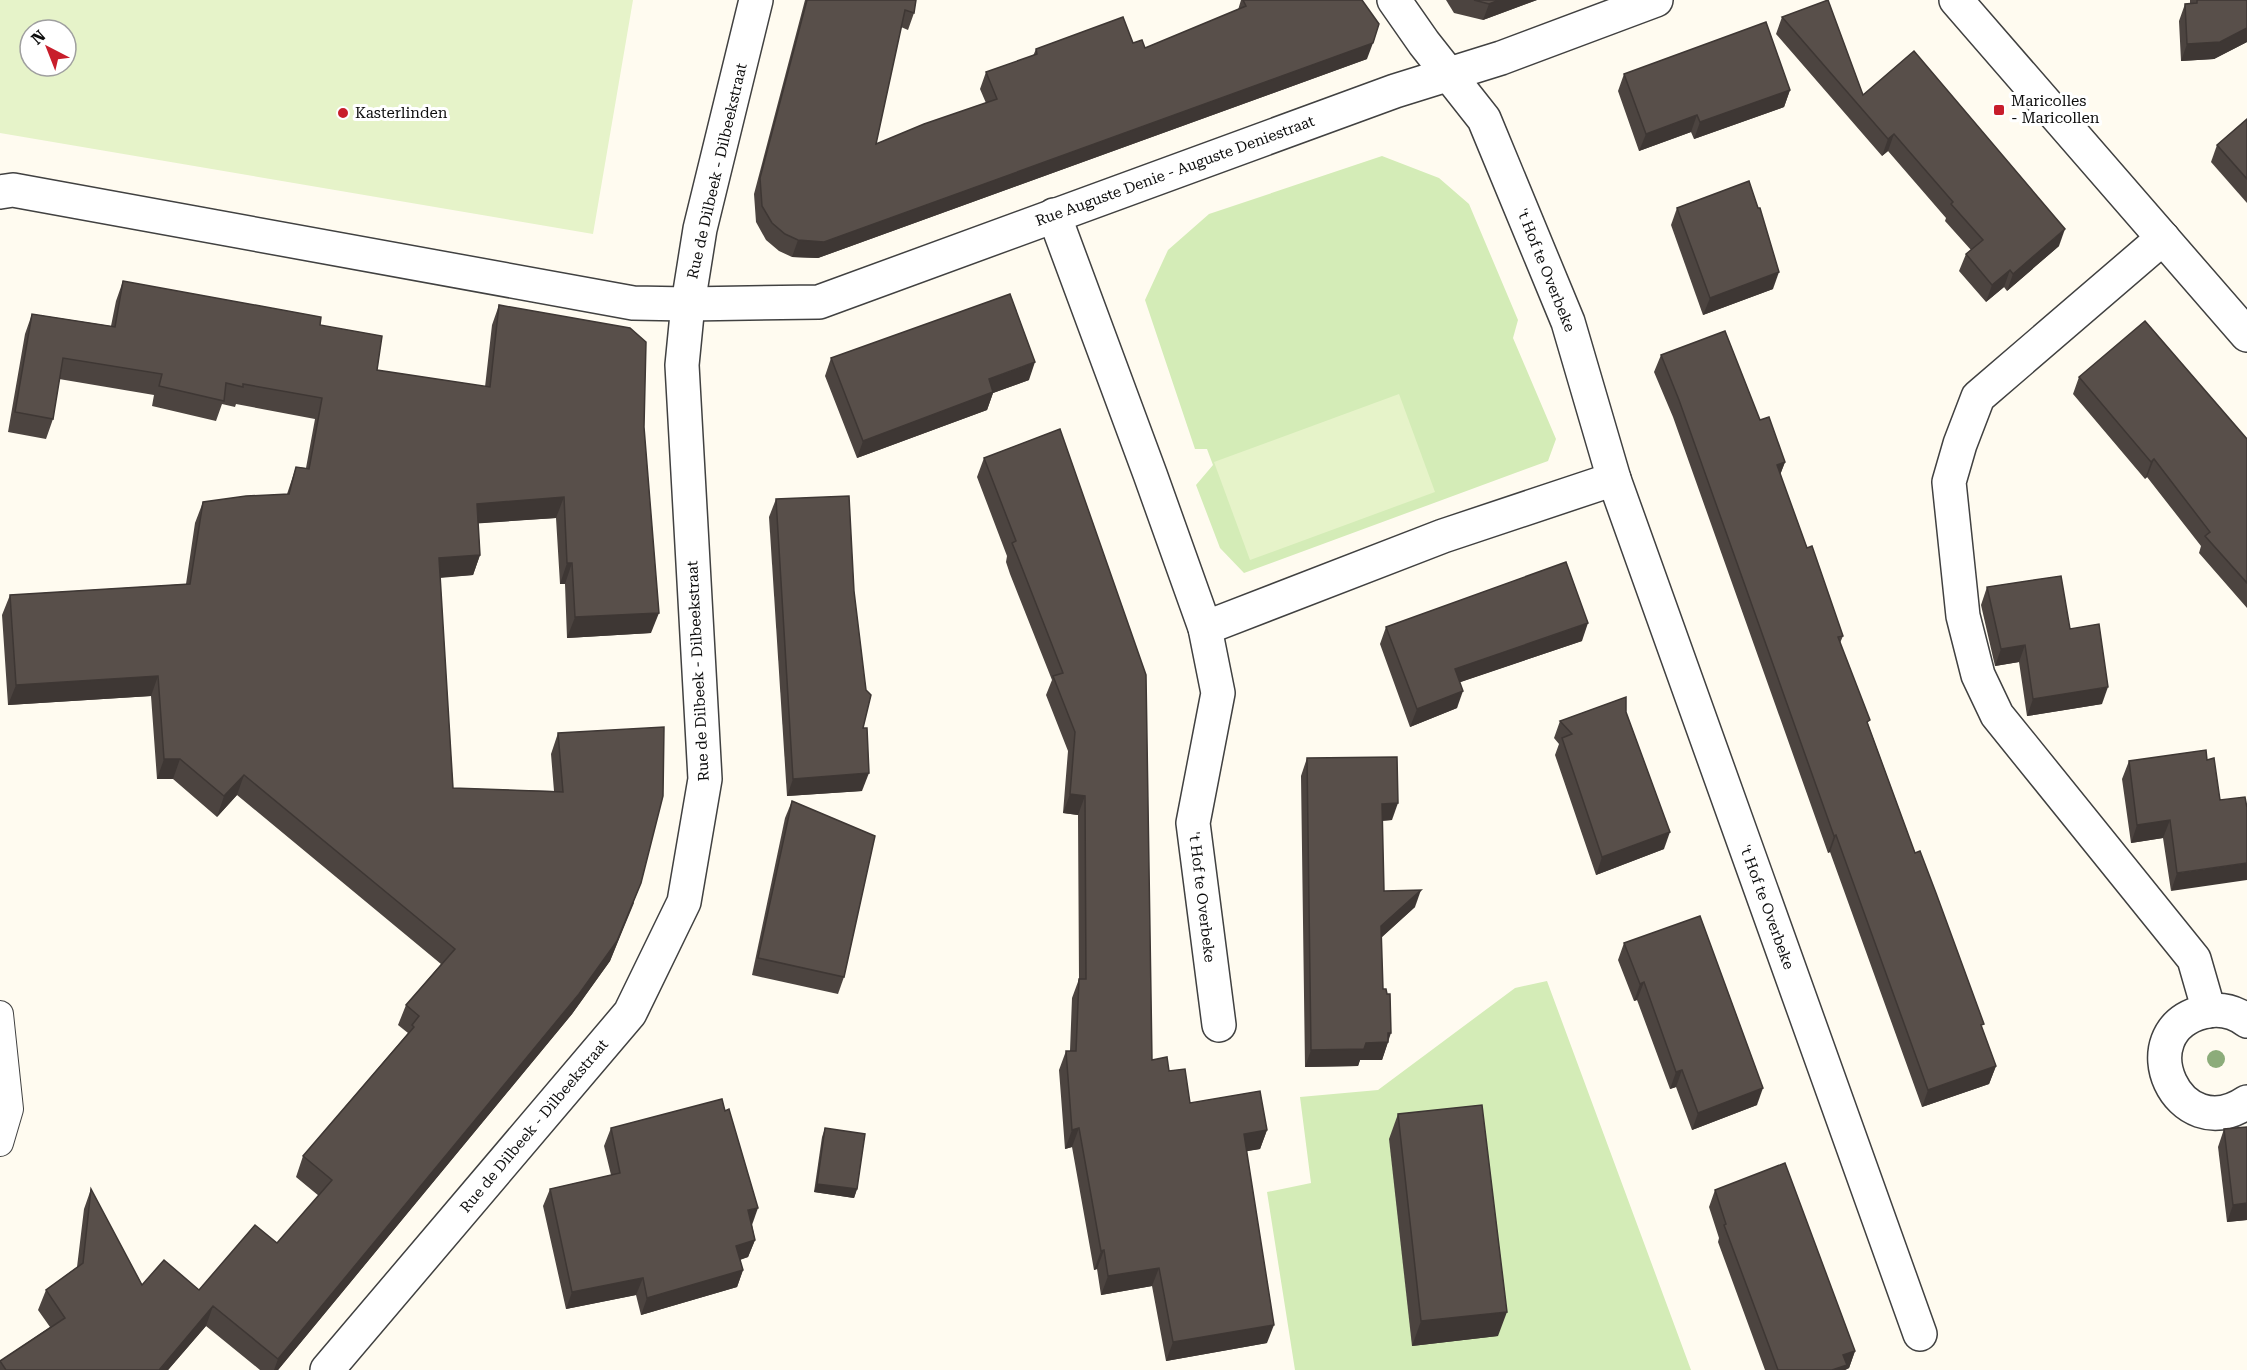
<svg xmlns="http://www.w3.org/2000/svg" width="2247" height="1370" viewBox="0 0 2247 1370" font-family="'Roboto Serif',serif">
  <style>
    .grass { fill: #d4ecb7 }
    .pitch { fill: #e6f3c9; fill-rule: evenodd }
    .lines { fill: none; stroke-linecap: round; stroke-linejoin: round }
    .lane-casing { stroke: #414141; stroke-width: 28 }
    .street-casing { stroke: #414141; stroke-width: 36 }
    .lane { stroke: #fff; stroke-width: 26 }
    .street { stroke: #fff; stroke-width: 33 }
    .tree { fill: #8cac7a }
    .wall { fill: #4c4440 }
    .shaded-wall { fill: #3e3734 }
    .building { fill: #584f4a; stroke: #3e3734; stroke-width: 1.5 }
    .poi-dot { fill: #c81d2b; stroke: #fff; stroke-width: 2 }
    .labels { text-anchor: middle; stroke-width: 6; stroke-linejoin: round; paint-order: stroke }
    .poi-label { font-size: 15px; fill: #0e0e0e; stroke: #fff; text-anchor: start }
    .street-label { font-size: 15px; fill: #0e0e0e; stroke: #fff }
  </style>
  <rect width="100%" height="100%" fill="#fffbf0"/>
  <!-- grass -->
  <g class="grass">
    <polygon points="1382,156 1439,178 1469,204 1518,320 1513,338 1556,439 1548,461 1244,573 1220,548 1196,485 1213,465 1207,449 1195,449 1145,300 1168,250 1209,214"/>
    <polygon points="1547,981 1691,1370 1295,1370 1267,1192 1311,1183 1300,1097 1378,1090 1515,988"/>
  </g>
  <!-- pitch -->
  <g class="pitch">
    <path d="M0 0H633L593 234 0 133ZM30 30H66V66H30Z"/>
    <polygon points="1399,394 1435,492 1250,560 1214,462"/>
  </g>
  <g class="lines">
    <defs>
      <polyline id="lane" points="0,1014 10,1109 0,1143"/>
      <g id="street">
        <polyline points="1394,0 1424,43 1484,119 1568,322 1614,479 1920,1334"/>
        <polyline points="1956,0 2247,335"/>
        <polyline points="0,192 13,190 633,303 688,304 819,302 1395,91 1501,58 1656,0"/>
        <polyline points="1054,215 1150,474 1205,628 1218,693 1193,823 1219,1025"/>
        <polyline points="2163,238 1978,397 1960,444 1949,482 1963,616 1978,675 1997,715 2194,959 2209,1011"/>
        <polyline points="1205,628 1443,536 1614,479"/>
        <path d="M2247 1021C2234 1011 2219 1008 2203 1012 2126 1032 2178 1149 2247 1102"/>
        <polyline points="327,1370 630,1013 684,902 705,779 682,365 688,304 700,229 756,0"/>
      </g>
    </defs>
    <!-- lane casing -->
    <use href="#lane" class="lane-casing"/>
    <!-- street casing -->
    <use href="#street" class="street-casing"/>
    <!-- lane -->
    <use href="#lane" class="lane"/>
    <!-- street -->
    <use href="#street" class="street"/>
  </g>
  <!-- trees -->
  <circle class="tree" cx="2216" cy="1059" r="9"/>
  <!-- wall -->
  <g class="wall">
    <polygon points="805,0 916,0 914,13 908,30 901,27 876,144 986,103 980,89 986,72 1033,56 1036,49 1133,43 1145,48 1238,10 1241,0 1362,0 1367,59 818,258 792,257 779,251 766,240 756,222 754,194"/>
    <polygon points="1446,0 1537,0 1483,20 1454,13"/>
    <polygon points="2190,0 2247,0 2247,42 2214,59 2181,61 2179,21 2185,4 2190,4"/>
    <polygon points="1782,17 1863,95 2059,246 2007,291 2004,287 1986,302 1959,271 1966,254 1971,250 1945,221 1946,218 1888,151 1882,156 1776,34"/>
    <polygon points="1624,74 1790,90 1784,107 1694,139 1691,132 1639,151 1618,91"/>
    <polygon points="2247,119 2247,203 2211,162 2217,145"/>
    <polygon points="1677,208 1773,289 1703,315 1671,225"/>
    <polygon points="123,281 320,325 377,370 485,387 492,325 499,305 644,427 651,633 567,638 565,584 560,584 556,518 478,523 480,555 473,575 440,578 453,788 554,791 551,754 558,733 634,903 610,961 572,1014 278,1370 260,1370 206,1326 168,1370 0,1370 0,1361 50,1327 38,1310 46,1290 77,1267 84,1209 91,1189 142,1285 199,1290 277,1243 319,1196 296,1177 303,1156 408,1033 398,1025 406,1005 441,964 237,795 217,817 173,779 157,779 151,696 8,705 2,615 10,595 186,584 195,523 203,502 287,494 296,467 306,468 315,419 236,404 235,407 222,404 216,421 152,406 154,395 59,379 53,419 46,439 8,432 25,334 32,314 111,326 116,301"/>
    <polygon points="1661,355 1760,420 1785,462 1780,475 1807,548 1843,636 1840,643 1868,724 1915,853 1996,1066 1989,1084 1922,1107 1830,852 1828,853 1673,417 1654,372"/>
    <polygon points="831,358 1029,380 993,393 987,410 857,458 825,376"/>
    <polygon points="2079,377 2247,439 2247,608 2199,553 2201,546 2147,477 2145,479 2073,394"/>
    <polygon points="1060,429 1152,1060 1169,1071 1190,1103 1267,1130 1260,1149 1246,1151 1267,1343 1166,1361 1152,1286 1101,1295 1097,1269 1094,1270 1072,1147 1065,1149 1059,1070 1066,1051 1070,1051 1072,998 1079,979 1078,815 1063,813 1068,751 1046,695 1052,680 1010,574 1006,562 1007,556 977,477 984,458"/>
    <polygon points="776,499 854,591 863,728 862,791 787,796 769,517"/>
    <polygon points="1987,587 2070,629 2102,704 2027,716 2019,662 1995,666 1981,605"/>
    <polygon points="1386,627 1582,641 1460,682 1457,708 1410,727 1380,644"/>
    <polygon points="1626,712 1664,849 1596,875 1555,755 1559,744 1554,738 1560,721"/>
    <polygon points="1307,758 1392,820 1382,821 1384,891 1415,907 1381,938 1383,989 1388,1042 1382,1060 1360,1060 1358,1066 1305,1067 1301,776"/>
    <polygon points="2207,760 2220,800 2171,891 2163,838 2131,843 2122,779 2129,761"/>
    <polygon points="792,801 844,977 838,994 752,975 785,818"/>
    <polygon points="1624,943 1757,1105 1692,1130 1676,1087 1670,1089 1637,1000 1634,1001 1618,960"/>
    <polygon points="1398,1114 1498,1336 1412,1346 1389,1139"/>
    <polygon points="611,1128 752,1225 755,1240 748,1257 740,1260 743,1270 737,1287 641,1315 636,1295 566,1309 543,1206 550,1189 611,1175 604,1146"/>
    <polygon points="825,1128 857,1189 854,1198 814,1192 822,1137"/>
    <polygon points="2224,1129 2247,1220 2227,1222 2218,1147"/>
    <polygon points="1715,1190 1855,1351 1849,1368 1845,1370 1765,1370 1718,1242 1719,1238 1709,1207"/>
  </g>
  <!-- shaded-wall -->
  <g class="shaded-wall">
    <polygon points="1499,0 1537,0 1483,20 1489,4"/>
    <polygon points="2247,28 2247,42 2214,59 2181,61 2187,44"/>
    <polygon points="1373,43 1367,59 818,258 792,257 798,240"/>
    <polygon points="1790,90 1784,107 1694,139 1700,122"/>
    <polygon points="1697,115 1691,132 1639,151 1646,134"/>
    <polygon points="1894,134 1888,151 1882,156 1888,139"/>
    <polygon points="2065,229 2059,246 2007,291 2013,274"/>
    <polygon points="2010,270 2004,287 1986,302 1992,285"/>
    <polygon points="1779,272 1773,289 1703,315 1710,298"/>
    <polygon points="1035,362 1029,380 993,393 987,410 857,458 863,441 989,379"/>
    <polygon points="2154,459 2147,477 2145,479 2151,462"/>
    <polygon points="1785,462 1778,480 1777,465"/>
    <polygon points="564,497 556,518 470,524 477,504"/>
    <polygon points="480,555 473,575 431,578 439,558"/>
    <polygon points="567,563 572,563 565,584 560,584"/>
    <polygon points="659,613 651,633 567,638 575,617"/>
    <polygon points="1588,623 1582,641 1449,686 1455,669"/>
    <polygon points="2025,645 2019,662 1995,666 2001,649"/>
    <polygon points="158,676 151,696 8,705 16,685"/>
    <polygon points="2108,687 2102,704 2027,716 2033,699"/>
    <polygon points="1463,691 1457,708 1410,727 1417,709"/>
    <polygon points="164,759 180,759 173,779 157,779"/>
    <polygon points="869,773 862,791 787,796 793,779"/>
    <polygon points="244,775 237,795 217,817 224,796"/>
    <polygon points="1070,794 1085,796 1078,815 1063,813"/>
    <polygon points="1398,803 1392,820 1375,821 1382,804"/>
    <polygon points="2170,820 2163,838 2131,843 2137,825"/>
    <polygon points="1670,832 1664,849 1596,875 1602,857"/>
    <polygon points="1836,835 1830,852 1828,853 1834,836"/>
    <polygon points="2247,863 2247,880 2171,891 2177,873"/>
    <polygon points="641,883 610,961 572,1014 278,1370 274,1370 278,1359"/>
    <polygon points="1421,890 1415,907 1375,943 1381,926"/>
    <polygon points="1644,982 1637,1000 1634,1001 1640,984"/>
    <polygon points="1388,1033 1391,1033 1382,1060 1360,1060 1358,1066 1305,1067 1311,1050 1366,1043"/>
    <polygon points="1996,1066 1989,1084 1922,1107 1928,1090"/>
    <polygon points="1682,1070 1676,1087 1670,1089 1676,1072"/>
    <polygon points="1763,1088 1757,1105 1692,1130 1698,1113"/>
    <polygon points="1079,1128 1072,1147 1065,1149 1072,1130"/>
    <polygon points="1267,1130 1260,1149 1237,1153 1244,1134"/>
    <polygon points="817,1184 857,1189 854,1198 814,1192"/>
    <polygon points="2247,1203 2247,1220 2227,1222 2233,1205"/>
    <polygon points="758,1208 752,1225 742,1228 748,1210"/>
    <polygon points="755,1240 748,1257 729,1263 736,1246"/>
    <polygon points="1104,1250 1097,1269 1094,1270 1101,1251"/>
    <polygon points="1159,1268 1152,1286 1101,1295 1108,1276"/>
    <polygon points="743,1270 737,1287 641,1315 647,1298"/>
    <polygon points="643,1278 636,1295 566,1309 572,1292"/>
    <polygon points="213,1306 206,1326 168,1370 160,1370"/>
    <polygon points="1507,1312 1498,1336 1412,1346 1421,1321"/>
    <polygon points="1274,1325 1267,1343 1166,1361 1173,1342"/>
    <polygon points="1855,1351 1849,1368 1845,1370 1832,1370 1843,1355"/>
  </g>
  <!-- building -->
  <g class="building">
    <polygon points="807,0 916,0 914,13 905,10 876,144 924,124 997,99 986,72 1037,54 1036,49 1123,17 1133,43 1142,40 1145,48 1246,6 1243,0 1362,0 1379,24 1373,43 824,242 798,240 785,234 772,223 762,206 760,178"/>
    <polygon points="1474,0 1499,0 1489,4"/>
    <polygon points="1828,0 1863,95 1914,51 2065,229 2013,274 2010,270 1992,285 1966,254 1983,240 1951,204 1953,202 1894,134 1888,139 1782,17"/>
    <polygon points="2197,0 2247,0 2247,28 2220,42 2187,44 2185,4 2197,3"/>
    <polygon points="1766,22 1790,90 1700,122 1697,115 1646,134 1624,74"/>
    <polygon points="2247,119 2247,179 2217,145"/>
    <polygon points="1749,181 1758,208 1760,208 1779,272 1710,298 1677,208"/>
    <polygon points="123,281 321,317 320,325 382,336 377,370 490,387 499,305 630,328 646,342 644,427 659,613 575,617 572,563 567,563 564,497 477,504 480,555 439,558 453,788 563,792 558,733 664,727 663,796 641,883 617,941 579,994 278,1359 213,1306 160,1369 161,1370 6,1370 0,1361 65,1318 46,1290 83,1263 91,1189 142,1285 164,1260 199,1290 255,1225 277,1243 332,1180 303,1156 414,1027 412,1025 419,1016 406,1005 455,949 244,775 224,796 180,759 164,759 158,676 16,685 10,595 190,584 203,502 246,496 289,494 296,467 309,469 322,398 243,384 243,387 226,383 224,401 159,386 162,374 63,358 53,419 15,412 32,314 115,327"/>
    <polygon points="1010,294 1035,362 989,379 993,392 863,441 831,358"/>
    <polygon points="2145,321 2247,439 2247,583 2205,536 2210,532 2154,459 2151,462 2079,377"/>
    <polygon points="1725,331 1760,420 1769,417 1785,462 1777,465 1807,548 1812,546 1843,636 1838,637 1870,720 1867,722 1915,853 1920,851 1936,893 1984,1024 1981,1025 1996,1066 1928,1090 1836,835 1834,836 1679,400 1661,355"/>
    <polygon points="1060,429 1146,675 1152,1060 1167,1057 1169,1071 1185,1069 1190,1103 1260,1091 1267,1130 1244,1134 1274,1325 1173,1342 1159,1268 1108,1276 1104,1250 1101,1251 1079,1128 1072,1130 1066,1051 1076,1051 1079,979 1086,979 1085,796 1070,794 1075,732 1053,676 1063,673 1017,555 1012,543 1016,541 984,458"/>
    <polygon points="849,496 854,591 866,690 871,695 863,728 867,728 869,773 793,779 776,499"/>
    <polygon points="1566,562 1588,623 1455,669 1463,691 1417,709 1386,627"/>
    <polygon points="2061,576 2070,629 2099,624 2108,687 2033,699 2025,645 2001,649 1987,587"/>
    <polygon points="1626,697 1626,712 1670,832 1602,857 1562,738 1572,734 1560,721"/>
    <polygon points="2206,750 2207,760 2214,758 2220,800 2245,797 2247,808 2247,863 2177,873 2170,820 2137,825 2129,761"/>
    <polygon points="1397,757 1398,803 1382,804 1384,891 1421,890 1381,926 1383,989 1386,989 1387,994 1390,994 1391,1033 1388,1033 1388,1042 1366,1043 1364,1049 1311,1050 1307,758"/>
    <polygon points="792,801 875,836 844,977 758,958"/>
    <polygon points="1700,916 1763,1088 1698,1113 1682,1070 1676,1072 1644,982 1640,984 1624,943"/>
    <polygon points="722,1099 725,1111 729,1109 758,1208 748,1210 755,1240 736,1246 743,1270 647,1298 643,1278 572,1292 550,1189 620,1173 611,1128"/>
    <polygon points="1482,1105 1507,1312 1421,1321 1398,1114"/>
    <polygon points="2247,1127 2247,1203 2233,1205 2224,1129"/>
    <polygon points="825,1128 865,1134 857,1189 817,1184"/>
    <polygon points="1785,1163 1855,1351 1843,1355 1847,1365 1832,1370 1778,1370 1724,1225 1726,1224 1715,1190"/>
  </g>
  <!-- markers -->
  <g class="poi-dot">
    <rect x="1993" y="104" width="12" height="12" rx="3"/>
    <circle cx="343" cy="113" r="6"/>
  </g>
  <g class="labels">
    <!-- poi labels -->
    <g class="poi-label">
      <text x="2011" y="106">Maricolles<tspan x="2011" dy="17">- Maricollen</tspan></text>
      <text x="355" y="118">Kasterlinden</text>
    </g>
    <!-- street labels -->
    <g class="street-label">
      <text transform="translate(717 171) rotate(-77)" y="5">Rue de Dilbeek - Dilbeekstraat</text>
      <text transform="translate(1175 171) rotate(-20)" y="5">Rue Auguste Denie - Auguste Deniestraat</text>
      <text transform="translate(1546 270) rotate(68)" y="5">'t Hof te Overbeke</text>
      <text transform="translate(698 671) rotate(-93)" y="5">Rue de Dilbeek - Dilbeekstraat</text>
      <text transform="translate(1202 897) rotate(83)" y="5">'t Hof te Overbeke</text>
      <text transform="translate(1767 907) rotate(70)" y="5">'t Hof te Overbeke</text>
      <text transform="translate(534 1126) rotate(-50)" y="5">Rue de Dilbeek - Dilbeekstraat</text>
    </g>
  </g>
  <!-- north arrow -->
  <g transform="translate(48 48) rotate(318)"><circle r="28" fill="#ffffff" stroke="#9f9f9f" stroke-width="1.5"/>
  <path d="M0-4.5L10 22L0 15L-10 22Z" fill="#c81d2b"/>
  <text y="-9" font-size="16" font-weight="bold" text-anchor="middle" fill="#0e0e0e">N</text>
  </g>
</svg>
